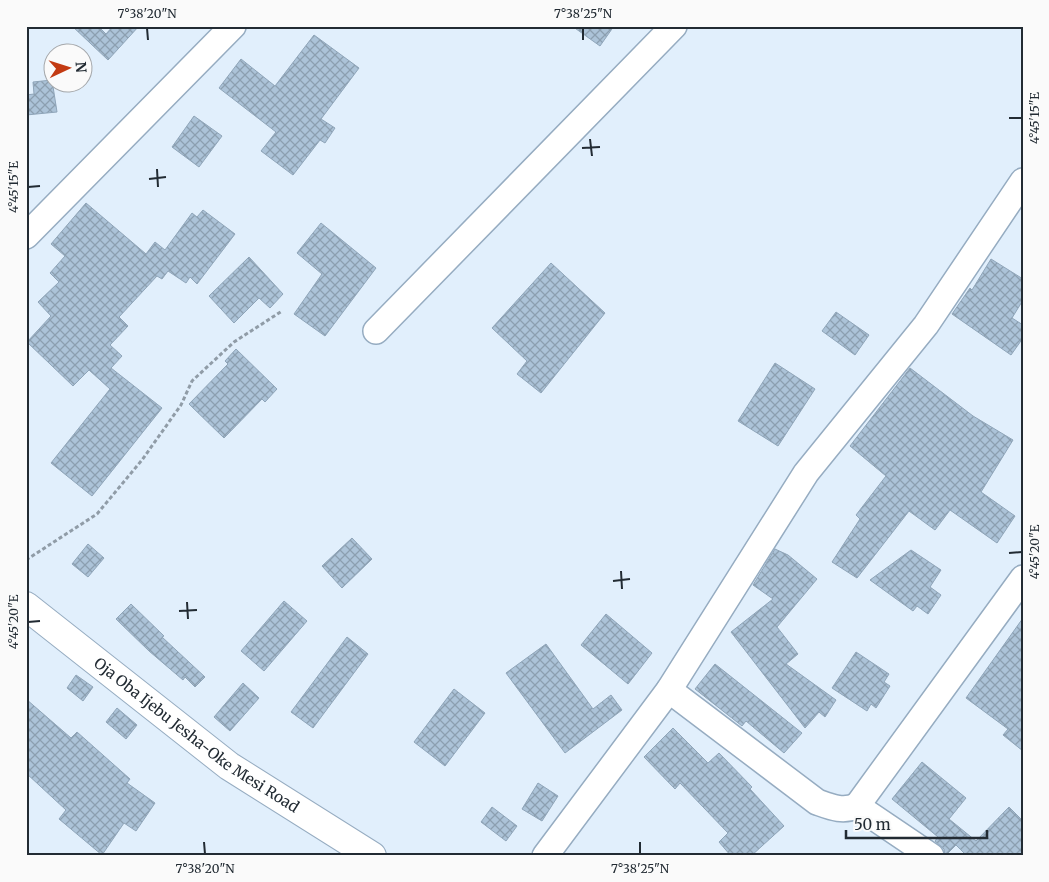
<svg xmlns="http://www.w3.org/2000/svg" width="1049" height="882" viewBox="0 0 1049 882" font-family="Merriweather,serif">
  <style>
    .building { fill: url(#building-cross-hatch); stroke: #8fa5b9 }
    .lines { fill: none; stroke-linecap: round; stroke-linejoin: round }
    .minor-casing { stroke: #96acc1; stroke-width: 28 }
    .major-casing { stroke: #96acc1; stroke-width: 30 }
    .path { stroke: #909ca7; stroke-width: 3; stroke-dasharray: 4 2.5; stroke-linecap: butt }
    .minor { stroke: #fff; stroke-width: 25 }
    .major { stroke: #fff; stroke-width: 28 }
    .ticks { fill: none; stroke: #222b33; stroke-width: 2 }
    .labels { text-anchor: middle; stroke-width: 5; stroke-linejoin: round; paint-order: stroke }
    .street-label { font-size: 15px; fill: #222b33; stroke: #fafafa }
    .neatline { fill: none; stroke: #222b33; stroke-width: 2 }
    .ticks-label { font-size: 12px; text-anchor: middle; fill: #222b33 }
  </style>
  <defs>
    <pattern id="building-cross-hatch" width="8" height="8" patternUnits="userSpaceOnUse" patternTransform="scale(1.25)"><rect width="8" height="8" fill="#acc3d8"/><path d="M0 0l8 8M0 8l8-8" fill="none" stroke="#8c9fb0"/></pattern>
  </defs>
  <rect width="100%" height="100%" fill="#e1effc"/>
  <!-- building -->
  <g class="building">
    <polygon points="72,26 98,26 106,34 113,26 139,26 108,60"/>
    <polygon points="572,26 614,26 600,46"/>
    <polygon points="314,35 359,68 321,119 335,128 325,143 320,140 293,175 261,151 276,132 219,88 241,59 275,86"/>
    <polygon points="52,80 57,112 26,115 26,95 34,94 33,82"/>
    <polygon points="194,116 222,136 199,167 172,147"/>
    <polygon points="86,203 146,254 155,242 165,250 192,213 197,217 203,210 235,234 197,284 190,277 186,283 168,271 162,279 157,276 119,317 128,326 110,345 122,356 111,368 162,408 92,496 51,463 110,389 89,370 73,386 27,342 51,316 38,302 59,282 50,273 65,256 51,244"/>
    <polygon points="321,223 376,268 325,336 294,314 322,274 297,253"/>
    <polygon points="249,257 283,294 270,308 259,298 234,323 209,296"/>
    <polygon points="991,259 1023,279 1023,300 1012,318 1023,325 1023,338 1011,355 952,314 970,288 972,290"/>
    <polygon points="551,263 605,313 541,393 517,374 527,361 492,328"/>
    <polygon points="836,312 869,335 855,355 822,331"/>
    <polygon points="236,349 277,389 265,402 262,399 224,438 189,404 228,364 225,361"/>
    <polygon points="775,363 815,389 778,446 738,421"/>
    <polygon points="910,368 973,416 1013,440 981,492 1015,516 997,543 950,510 935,530 909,511 857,578 832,562 860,519 856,515 886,476 850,446"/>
    <polygon points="352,538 372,559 342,588 322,566"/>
    <polygon points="88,544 104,558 88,577 72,564"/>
    <polygon points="775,549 788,555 817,579 777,627 798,654 786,664 836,700 825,717 819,712 805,728 731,632 773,599 753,585"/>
    <polygon points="911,550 941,570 930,587 941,595 928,614 917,606 913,611 870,580"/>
    <polygon points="284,601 307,621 264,671 241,651"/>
    <polygon points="131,604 164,636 162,637 205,677 195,687 185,677 183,680 149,651 116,619"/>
    <polygon points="606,614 652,653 628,684 581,645"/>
    <polygon points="1023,618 1023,751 1003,735 1008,729 966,698"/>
    <polygon points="347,637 368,654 313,728 291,712"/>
    <polygon points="546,644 593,709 611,695 622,710 565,753 506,673"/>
    <polygon points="856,652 889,674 884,682 890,686 876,708 871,704 867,711 832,688"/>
    <polygon points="715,664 802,733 784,753 746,721 742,726 695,689"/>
    <polygon points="76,675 93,687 83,701 67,688"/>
    <polygon points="243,683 259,698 230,731 214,717"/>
    <polygon points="454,689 485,713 445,766 414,742"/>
    <polygon points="26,699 71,738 77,732 130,779 127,783 155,803 136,831 124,823 102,855 59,819 66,810 26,773"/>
    <polygon points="117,708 137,725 126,739 106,722"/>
    <polygon points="673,728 708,763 719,753 752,787 750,789 784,826 751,856 731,856 719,842 728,833 680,783 675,789 644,757"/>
    <polygon points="922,762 966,798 949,819 976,841 1009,807 1023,821 1023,856 961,856 964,853 956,845 945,856 944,849 935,841 938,837 892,799"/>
    <polygon points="538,783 558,796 542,821 522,809"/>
    <polygon points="492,807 517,826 506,841 481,822"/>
  </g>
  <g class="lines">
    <defs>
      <g id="minor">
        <polyline points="26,236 233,26"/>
        <polyline points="376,331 674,26"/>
        <path d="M669 690 817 802C831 807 842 812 857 806L931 856"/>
        <polyline points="857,806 1023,578"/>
        <polyline points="545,856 669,690 806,473 926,325 1023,181"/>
      </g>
      <g id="major">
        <path id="s1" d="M26 606 229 766 372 856"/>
      </g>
    </defs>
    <!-- minor casing -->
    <use href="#minor" class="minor-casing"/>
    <!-- major casing -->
    <use href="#major" class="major-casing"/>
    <!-- path -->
    <polyline class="path" points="26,560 97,514 142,460 181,405 192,381 234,342 282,311"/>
    <!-- minor -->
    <use href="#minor" class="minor"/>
    <!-- major -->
    <use href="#major" class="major"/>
  </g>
  <!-- ticks -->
  <path class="ticks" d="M147 28 148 40M583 28V40M1009 118H1022M590 139 592 156M582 148 600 147M157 169 158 187M149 179 166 177M28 187 40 186M1009 553 1022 552M621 571 622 589M613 581 630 579M187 602 188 619M179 611 197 610M28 622 40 621M204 842 205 854M640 842V854"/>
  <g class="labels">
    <!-- street labels -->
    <g class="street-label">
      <text dy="5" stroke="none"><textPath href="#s1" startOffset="214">Oja Oba Ijebu Jesha-Oke Mesi Road</textPath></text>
    </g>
  </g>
  <!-- border -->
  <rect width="1049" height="882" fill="none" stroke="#fafafa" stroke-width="55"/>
  <!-- north arrow -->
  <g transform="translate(68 68) rotate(86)"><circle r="24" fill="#fafafa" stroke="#a4a7aa"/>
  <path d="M0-4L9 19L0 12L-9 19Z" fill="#c33a12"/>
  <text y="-8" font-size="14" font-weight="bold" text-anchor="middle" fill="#222b33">N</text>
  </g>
  <!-- scale -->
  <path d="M846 830v8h141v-8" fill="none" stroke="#222b33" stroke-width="2.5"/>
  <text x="854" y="830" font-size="15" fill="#222b33" stroke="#fafafa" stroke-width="4" paint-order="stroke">50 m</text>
  <rect x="28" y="28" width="994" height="826" class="neatline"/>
  <g class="ticks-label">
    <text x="147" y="18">7°38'20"N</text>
    <text x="583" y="18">7°38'25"N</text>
    <text transform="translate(1035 118) rotate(-90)" y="4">4°45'15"E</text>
    <text transform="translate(14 187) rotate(-90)" y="4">4°45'15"E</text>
    <text transform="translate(1035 552) rotate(-90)" y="4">4°45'20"E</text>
    <text transform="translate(14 622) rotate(-90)" y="4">4°45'20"E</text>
    <text x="205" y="873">7°38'20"N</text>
    <text x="640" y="873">7°38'25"N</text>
  </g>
</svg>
